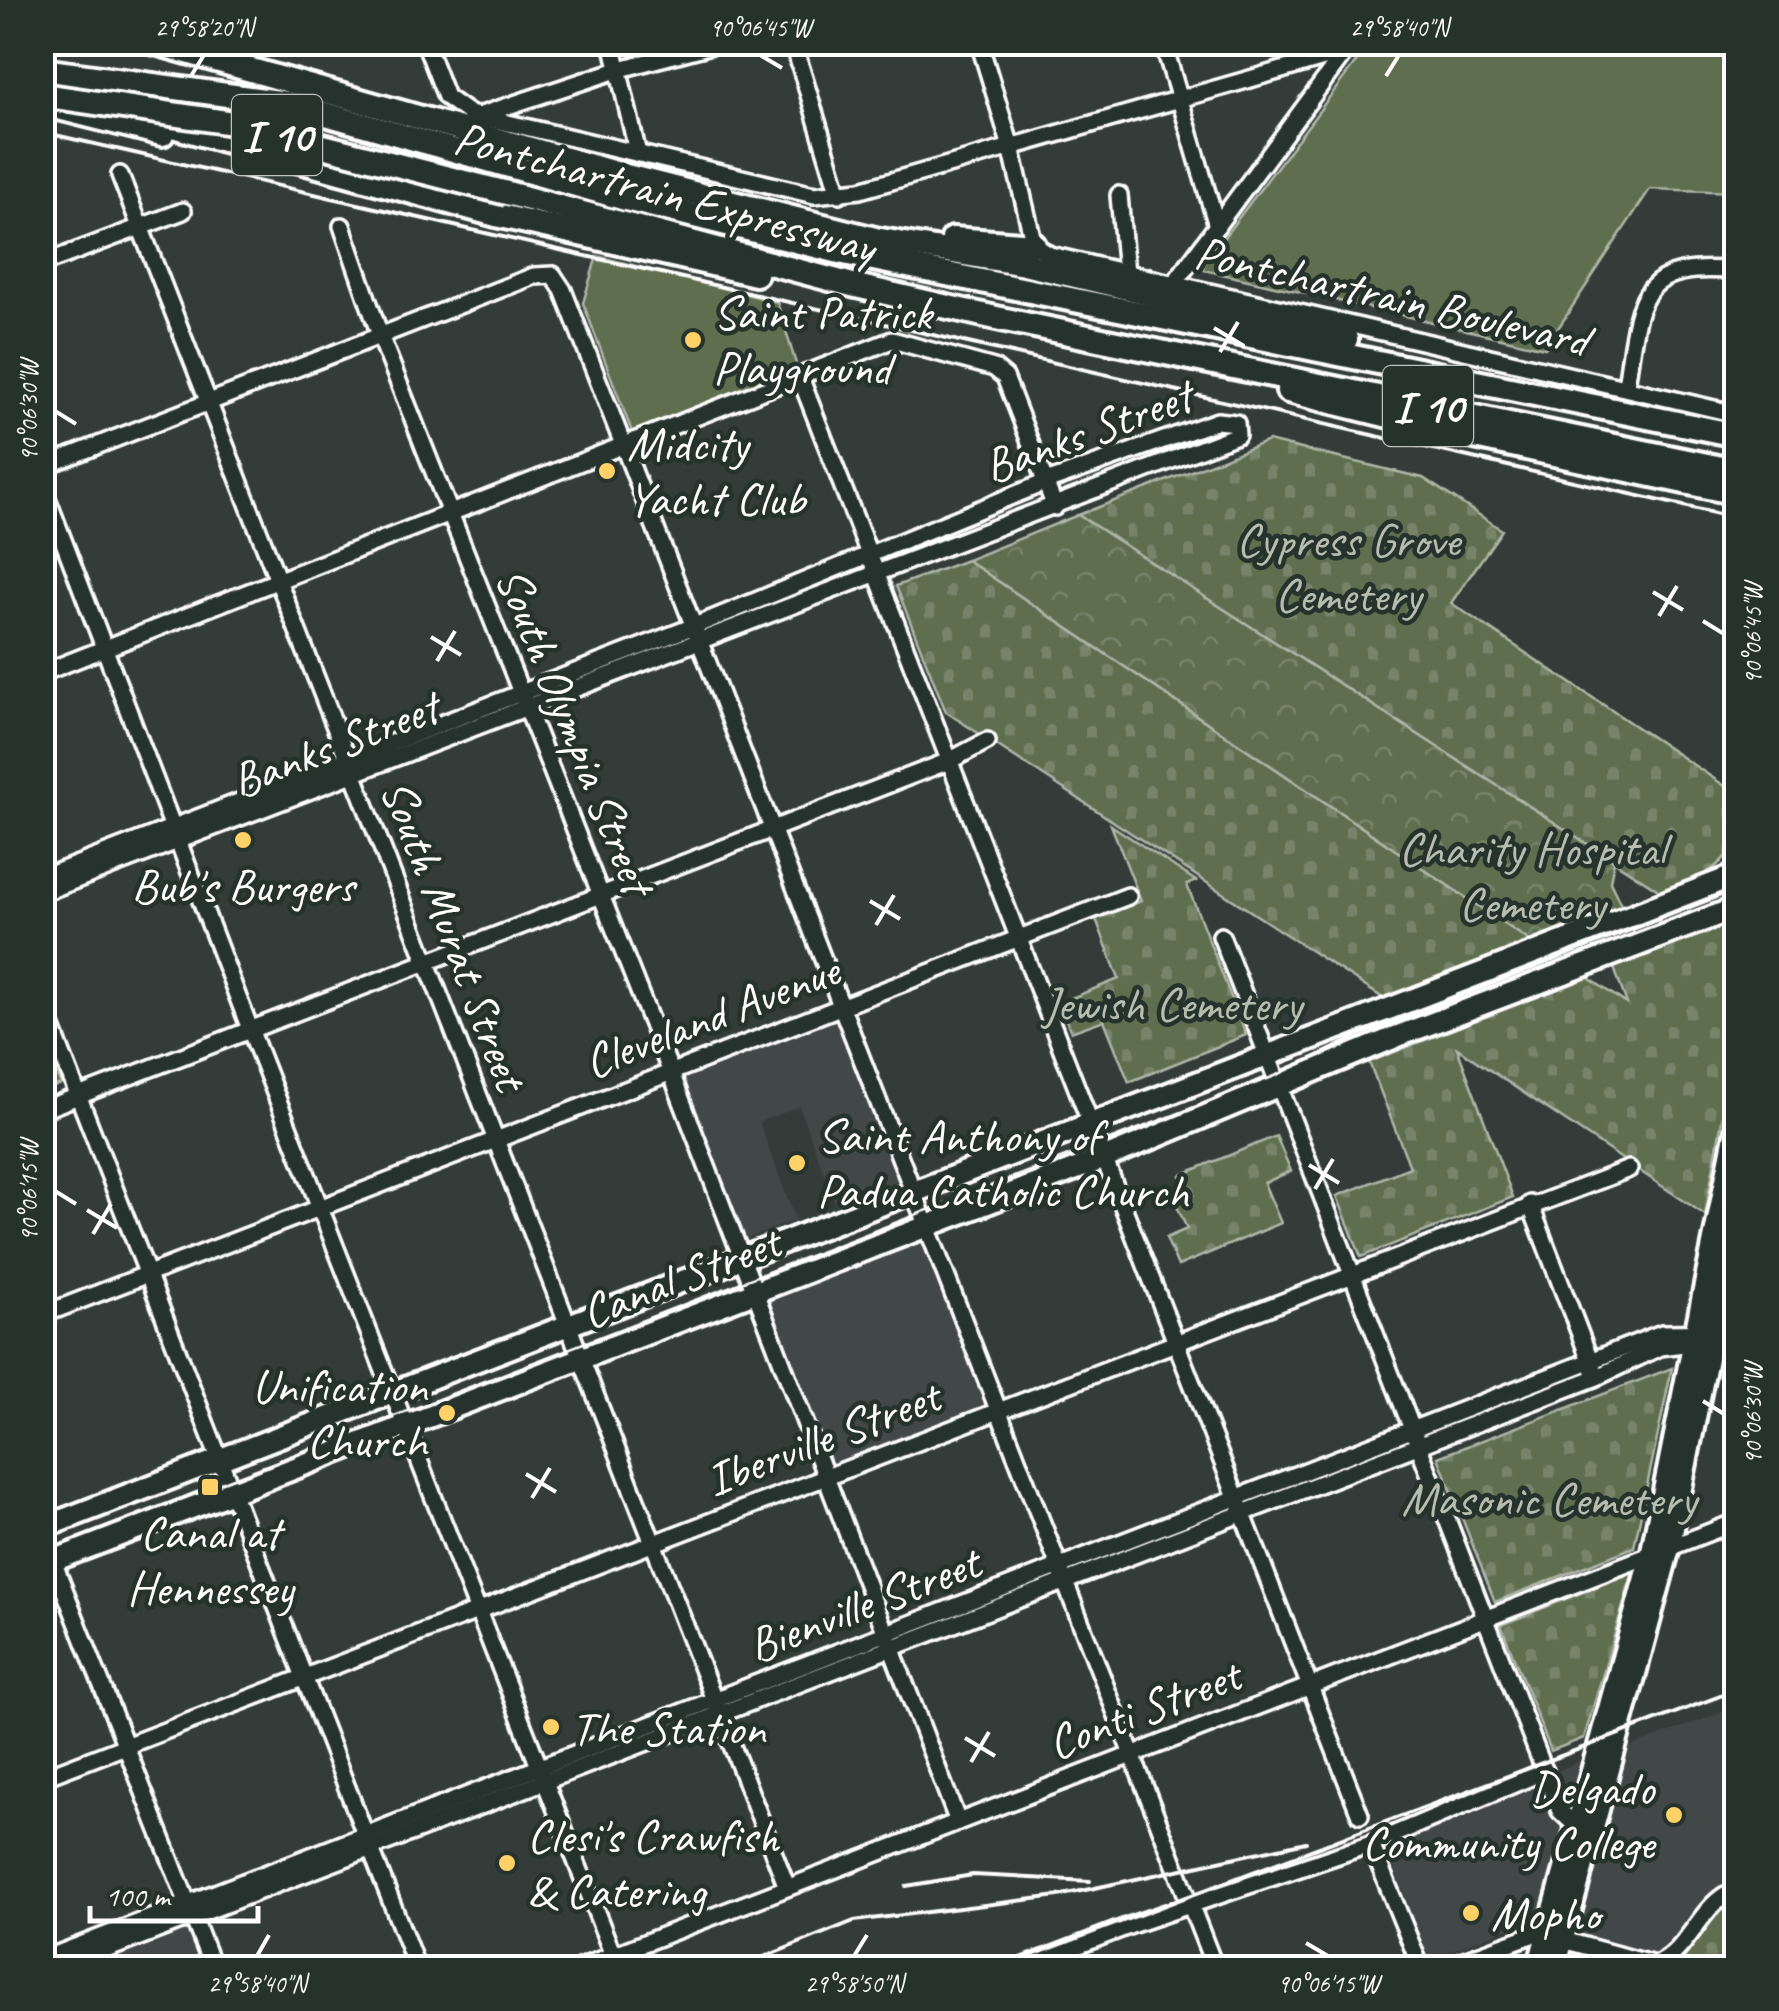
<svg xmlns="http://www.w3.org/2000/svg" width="1779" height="2011" viewBox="0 0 1779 2011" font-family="Caveat,sans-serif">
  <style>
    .built { fill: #424647 }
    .green { fill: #5f6e50; stroke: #afb6a8; stroke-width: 2.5 }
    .cemetery { fill: url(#cemetery-stones); stroke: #afb6a8; stroke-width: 2.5 }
    .park { fill: url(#park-crowns); stroke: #afb6a8; stroke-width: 2.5 }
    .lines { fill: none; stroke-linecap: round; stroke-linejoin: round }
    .minor-casing { stroke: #fff; stroke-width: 22 }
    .major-casing { stroke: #fff; stroke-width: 28 }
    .highway-casing { stroke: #fff; stroke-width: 30 }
    .minor { stroke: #26332d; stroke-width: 15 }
    .major { stroke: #26332d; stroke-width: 20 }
    .highway { stroke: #26332d; stroke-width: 22 }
    .tram { stroke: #fff; stroke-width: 2.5 }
    .rail { stroke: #fff; stroke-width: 4 }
    .highway-bridge-casing { stroke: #fff; stroke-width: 30; stroke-linecap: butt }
    .highway-bridge { stroke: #26332d; stroke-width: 22 }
    .ticks { fill: none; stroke: #fff; stroke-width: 4 }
    .poi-dot { fill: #ffd166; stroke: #26332d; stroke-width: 4 }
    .labels { text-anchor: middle; stroke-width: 9; stroke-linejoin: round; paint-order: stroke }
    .shield { fill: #26332d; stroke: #bec2c0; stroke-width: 2.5 }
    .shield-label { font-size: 45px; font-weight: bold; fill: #fff }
    .street-label { font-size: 48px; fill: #fff; stroke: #26332d }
    .poi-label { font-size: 48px; fill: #fff; stroke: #26332d; text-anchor: start }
    .park-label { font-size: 48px; fill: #b7beb0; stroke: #26332d }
    .neatline { fill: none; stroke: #fff; stroke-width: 4 }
    .ticks-label { font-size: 25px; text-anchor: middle; fill: #fff }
  </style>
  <defs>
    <pattern id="cemetery-stones" width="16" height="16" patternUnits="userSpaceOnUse" patternTransform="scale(2.5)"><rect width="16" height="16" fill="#5f6e50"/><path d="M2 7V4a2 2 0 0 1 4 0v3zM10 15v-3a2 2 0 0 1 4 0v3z" fill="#77846a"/></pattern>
    <pattern id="park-crowns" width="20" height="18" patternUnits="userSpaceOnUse" patternTransform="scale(2.5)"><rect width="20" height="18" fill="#5f6e50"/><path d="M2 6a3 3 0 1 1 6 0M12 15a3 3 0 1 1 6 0" fill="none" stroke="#77846a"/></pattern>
  </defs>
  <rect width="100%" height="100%" fill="#333c39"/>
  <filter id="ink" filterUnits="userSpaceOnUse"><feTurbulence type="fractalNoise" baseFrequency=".01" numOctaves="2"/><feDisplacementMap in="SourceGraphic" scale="20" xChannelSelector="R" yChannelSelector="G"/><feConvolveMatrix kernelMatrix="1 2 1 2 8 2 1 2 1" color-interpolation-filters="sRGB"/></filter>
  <g filter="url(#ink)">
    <!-- built -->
    <g class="built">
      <polygon points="837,1013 900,1180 836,1205 799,1107 795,1108 759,1122 796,1220 741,1241 678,1074"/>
      <polygon points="926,1239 989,1407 830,1468 767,1300"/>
      <polygon points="1736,1707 1736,1883 1675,1968 1568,1968 1630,1747"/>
      <polygon points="1580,1761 1540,1916 1429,1959 1385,1845"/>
      <polygon points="188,1923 205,1968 78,1968"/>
    </g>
    <!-- green -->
    <g class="green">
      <polygon points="1343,43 1736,43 1736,192 1650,189 1545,348 1204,270 1203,265 1356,62"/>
      <polygon points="597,256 777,302 800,377 635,440 583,303"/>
      <polygon points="43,1040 61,1084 43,1091 42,1091"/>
    </g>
    <!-- cemetery -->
    <g class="cemetery">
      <path d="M1268 441 1423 478 1502 530 1451 603 1731 790C1747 858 1719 870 1663 893L1078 515Z"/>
      <polygon points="967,560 1533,943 1386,1000 946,712 896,586"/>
      <polygon points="1111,825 1196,881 1187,885 1246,1035 1129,1082 1104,1020 1071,1032 1059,1003 1119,979 1096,919 1141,901"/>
      <polygon points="1736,917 1736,1042 1705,1215 1457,1048 1513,1197 1361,1257 1337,1196 1410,1167 1369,1062 1587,977 1627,1004 1613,965"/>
      <polygon points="1276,1136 1291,1171 1264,1183 1281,1223 1178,1266 1166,1238 1187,1229 1171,1192 1185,1185 1181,1175"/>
      <polygon points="1672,1368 1634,1547 1495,1602 1438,1457"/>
      <polygon points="1633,1572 1584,1738 1551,1751 1501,1625"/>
      <polygon points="1736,1887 1736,1968 1677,1968"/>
    </g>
    <!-- park -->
    <polygon class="park" points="1078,515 1614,861 1610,882 1622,907 1533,943 967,560"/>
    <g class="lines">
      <defs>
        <g id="minor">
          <polyline points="240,42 241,45"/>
          <polyline points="425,42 446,97 470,114 814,195 860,190 1345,52"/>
          <polyline points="612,42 638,154"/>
          <polyline points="793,42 839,194"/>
          <polyline points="979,42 1011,147 1034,245 1050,255 1736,414"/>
          <polyline points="1163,42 1217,226"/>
          <polyline points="481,115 620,69 723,42"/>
          <polyline points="120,175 787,1887"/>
          <polyline points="1119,195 1126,273"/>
          <polyline points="342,226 381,338 670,1070 958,1822"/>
          <polyline points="42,264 183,211"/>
          <polyline points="1173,285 1345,52"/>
          <polyline points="800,377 1360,1815"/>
          <path d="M1626 386C1639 303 1634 261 1736 271"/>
          <polyline points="42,467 534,276 553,275 563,290 1215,1968"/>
          <polyline points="42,485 250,1029 618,1968"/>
          <polyline points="42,673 892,340 994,368 1005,377 1055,507"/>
          <polyline points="42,878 697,625 1046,482 1217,421 1236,423 1237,435 42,893"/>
          <polyline points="1221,936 1560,1811 1576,1826"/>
          <polyline points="42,1002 417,1968"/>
          <polyline points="42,1110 949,761 987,741"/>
          <polyline points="1530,1204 1595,1373"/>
          <polyline points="42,1315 1128,896"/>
          <polyline points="42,1533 213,1968"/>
          <polyline points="42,1778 1629,1169"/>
          <polyline points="1371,1844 1421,1968"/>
          <polyline points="42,1960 1662,1333 1736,1332"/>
          <polyline points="59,1968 1597,1377 1660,1347 1699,1342"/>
          <polyline points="579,1968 1736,1522"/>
          <polyline points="1020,1968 1134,1924 1371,1844 1545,1771"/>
          <path d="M1442 1968 1537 1933 1655 1965C1686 1954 1697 1913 1725 1895L1736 1898"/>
        </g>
        <g id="major">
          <polyline points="42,1528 1736,875"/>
          <polyline points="42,1565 1105,1158 1398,1036 1736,908"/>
          <polyline points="1538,1968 1651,1556 1736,1130"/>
          <polyline points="1555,1968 1669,1548 1736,1213"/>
        </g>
        <g id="highway">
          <polyline points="152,42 630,177 875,239 1024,264 1346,339"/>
          <polyline points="42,70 287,103 622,198 844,253 1736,435"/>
          <polyline points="43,104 162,134"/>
          <polyline points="147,119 496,215 756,274"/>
          <polyline points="507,193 856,286 996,318 1736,471"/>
          <polyline points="953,239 1034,245"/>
          <polyline points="1288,391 1470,436 1736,493"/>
        </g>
      </defs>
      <!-- minor casing -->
      <use href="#minor" class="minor-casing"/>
      <!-- major casing -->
      <use href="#major" class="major-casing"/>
      <!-- highway casing -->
      <use href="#highway" class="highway-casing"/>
      <!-- minor -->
      <use href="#minor" class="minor"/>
      <!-- major -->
      <use href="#major" class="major"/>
      <!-- highway -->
      <use href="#highway" class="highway"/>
      <!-- tram -->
      <polyline class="tram" points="42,1552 1275,1076 1358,1036 1736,890"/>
      <!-- rail -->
      <g class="rail">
        <polyline points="42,132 1736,518"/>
        <polyline points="906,1886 973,1875 1090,1881"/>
        <polyline points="737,1968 854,1921 1058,1896 1306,1842"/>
        <polyline points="998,1968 1736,1690"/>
      </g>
      <defs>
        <polyline id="highway-bridge" points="42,95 233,123 507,193"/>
      </defs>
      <!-- highway-bridge casing -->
      <use href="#highway-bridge" class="highway-bridge-casing"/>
      <!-- highway-bridge -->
      <use href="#highway-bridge" class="highway-bridge"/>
    </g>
  </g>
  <!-- ticks -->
  <path class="ticks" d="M760 55 782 68M191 76 204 55M1386 76 1399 55M1214 328 1244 346M1220 352 1238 322M55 411 76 424M1653 592 1683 610M1659 616 1677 586M1703 621 1724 634M431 637 461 655M437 661 455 631M870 901 900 919M876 925 894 895M1309 1165 1339 1183M1315 1189 1333 1159M55 1191 76 1204M87 1210 117 1228M93 1234 111 1204M1703 1401 1724 1414M526 1474 556 1492M532 1498 550 1468M965 1738 995 1756M971 1762 989 1732M1306 1943 1328 1956M257 1956 269 1935M854 1956 867 1935"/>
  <!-- markers -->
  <g class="poi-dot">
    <circle cx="693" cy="340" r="10"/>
    <circle cx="607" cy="471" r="10"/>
    <circle cx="243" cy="840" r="10"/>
    <circle cx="797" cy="1163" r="10"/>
    <circle cx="447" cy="1413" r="10"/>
    <rect x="200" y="1477" width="20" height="20" rx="5"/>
    <circle cx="551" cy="1727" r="10"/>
    <circle cx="1674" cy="1815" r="10"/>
    <circle cx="507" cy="1863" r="10"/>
    <circle cx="1471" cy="1913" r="10"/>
  </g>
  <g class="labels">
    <!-- shield labels -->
    <g class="shield">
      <rect x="232" y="95" width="90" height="80" rx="8"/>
      <rect x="1383" y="366" width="90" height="80" rx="8"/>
    </g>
    <g class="shield-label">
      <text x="277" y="151">I 10</text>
      <text x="1428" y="422">I 10</text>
    </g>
    <!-- street labels -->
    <g class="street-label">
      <text transform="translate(665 191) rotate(15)" y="17">Pontchartrain Expressway</text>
      <text transform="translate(1392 295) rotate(13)" y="17">Pontchartrain Boulevard</text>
      <text transform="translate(1087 430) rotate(-20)" y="17">Banks Street</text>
      <text transform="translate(576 730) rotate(68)" y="17">South Olympia Street</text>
      <text transform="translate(334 743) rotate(-21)" y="17">Banks Street</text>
      <text transform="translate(455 934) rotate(69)" y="17">South Murat Street</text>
      <text transform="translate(711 1015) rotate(-21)" y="17">Cleveland Avenue</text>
      <text transform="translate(680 1276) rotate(-21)" y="17">Canal Street</text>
      <text transform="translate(822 1437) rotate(-21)" y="17">Iberville Street</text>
      <text transform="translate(863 1603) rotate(-21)" y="17">Bienville Street</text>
      <text transform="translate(1143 1708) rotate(-21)" y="17">Conti Street</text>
    </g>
    <!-- poi labels -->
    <g class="poi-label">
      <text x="713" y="329">Saint Patrick<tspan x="713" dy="55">Playground</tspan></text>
      <text x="627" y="460">Midcity<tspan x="627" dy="55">Yacht Club</tspan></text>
      <text x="243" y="902" text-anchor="middle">Bub's Burgers</text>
      <text x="817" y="1152">Saint Anthony of<tspan x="817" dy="55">Padua Catholic Church</tspan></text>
      <text x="427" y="1402" text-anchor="end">Unification<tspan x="427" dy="55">Church</tspan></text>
      <text x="210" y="1549" text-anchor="middle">Canal at<tspan x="210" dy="55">Hennessey</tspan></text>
      <text x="571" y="1744">The Station</text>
      <text x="1654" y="1804" text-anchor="end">Delgado<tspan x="1654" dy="55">Community College</tspan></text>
      <text x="527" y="1852">Clesi's Crawfish<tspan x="527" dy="55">&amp; Catering</tspan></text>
      <text x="1491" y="1930">Mopho</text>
    </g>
    <!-- park labels -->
    <g class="park-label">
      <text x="1348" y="556">Cypress Grove<tspan x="1348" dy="55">Cemetery</tspan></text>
      <text x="1532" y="865">Charity Hospital<tspan x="1532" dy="55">Cemetery</tspan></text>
      <text x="1172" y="1020">Jewish Cemetery</text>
      <text x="1549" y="1515">Masonic Cemetery</text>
    </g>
  </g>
  <!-- margin -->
  <rect width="1779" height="2011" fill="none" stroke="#26332d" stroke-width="110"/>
  <!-- scale -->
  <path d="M90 1906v15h168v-15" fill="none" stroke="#ffffff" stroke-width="5"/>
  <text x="105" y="1906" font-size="30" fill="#ffffff" stroke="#26332d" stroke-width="8" paint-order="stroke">100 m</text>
  <rect x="55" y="55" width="1669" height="1901" class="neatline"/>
  <g class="ticks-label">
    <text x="204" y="36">29°58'20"N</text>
    <text x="760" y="36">90°06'45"W</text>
    <text x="1399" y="36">29°58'40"N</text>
    <text transform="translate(28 411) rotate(-90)" y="9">90°06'30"W</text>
    <text transform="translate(1752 634) rotate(-90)" y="9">90°06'45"W</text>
    <text transform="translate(28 1191) rotate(-90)" y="9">90°06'15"W</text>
    <text transform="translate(1752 1414) rotate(-90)" y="9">90°06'30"W</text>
    <text x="257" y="1992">29°58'40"N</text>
    <text x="854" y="1992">29°58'50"N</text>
    <text x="1328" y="1992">90°06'15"W</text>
  </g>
</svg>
